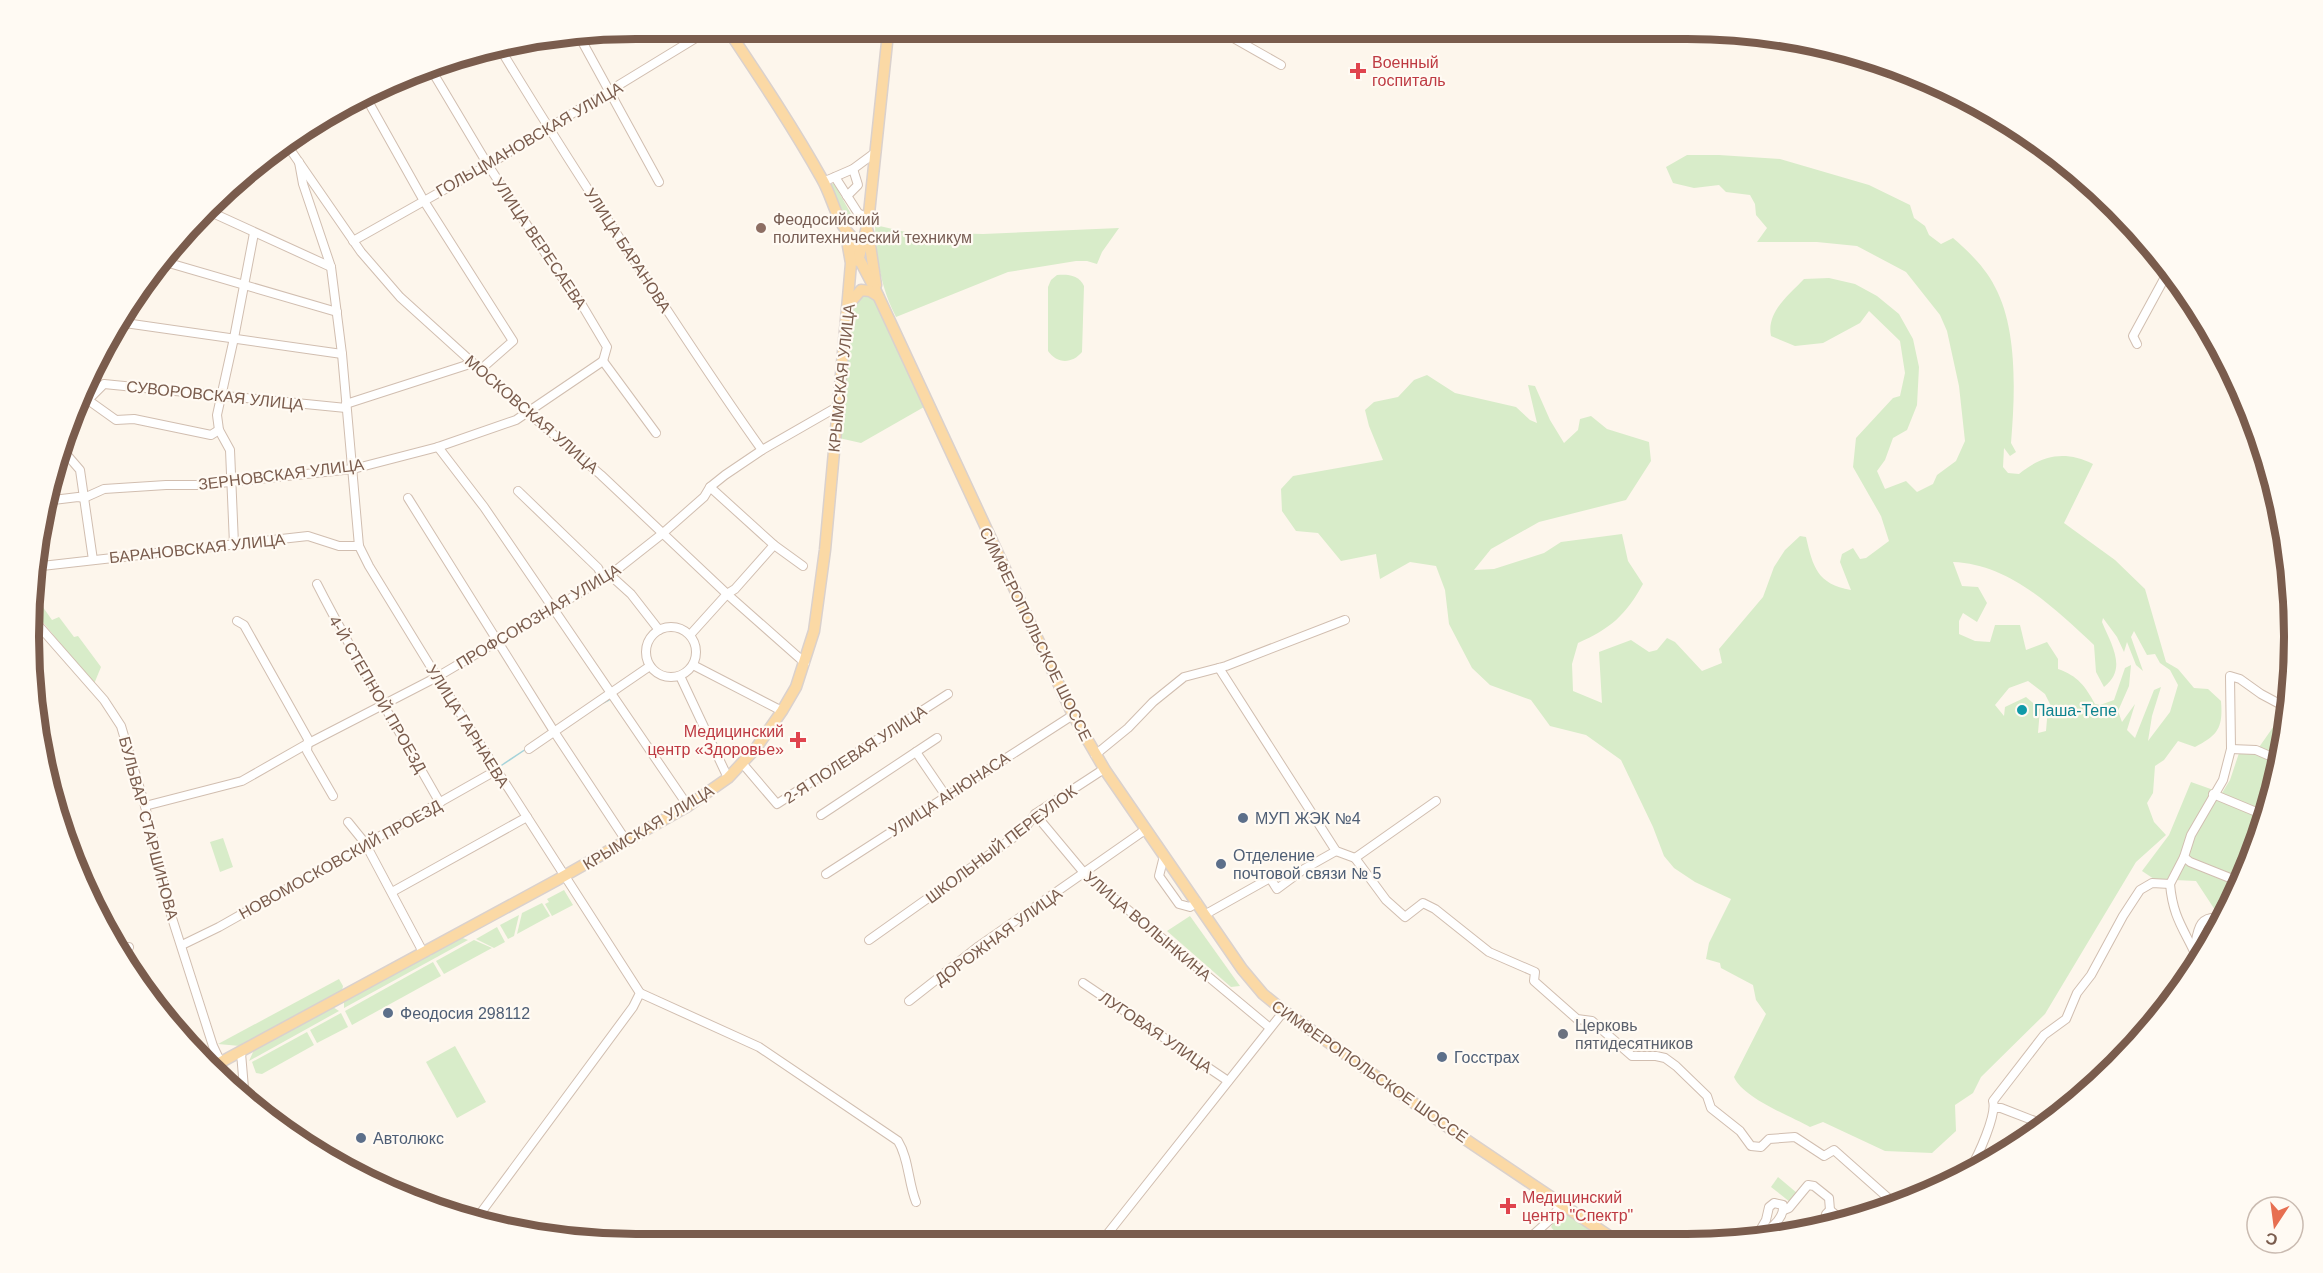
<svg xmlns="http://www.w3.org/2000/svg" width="2323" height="1273" viewBox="0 0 2323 1273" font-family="Arial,sans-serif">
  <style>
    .green { fill: #d8ecc9; fill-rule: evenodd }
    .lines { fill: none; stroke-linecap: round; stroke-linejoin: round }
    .stream { stroke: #a5d3da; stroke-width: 1.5 }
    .minor-casing { stroke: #d1beb0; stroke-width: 10 }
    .major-casing { stroke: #dad1cd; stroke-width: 13 }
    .minor { stroke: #fff; stroke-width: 8 }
    .major { stroke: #fbd9a5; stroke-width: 10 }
    .health-dot { fill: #e0444e; stroke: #fffaf3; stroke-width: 2 }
    .education-dot { fill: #8d6e63; stroke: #fffaf3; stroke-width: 2 }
    .culture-dot { fill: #0f9aa8; stroke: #fffaf3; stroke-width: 2 }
    .service-dot { fill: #5c6f8a; stroke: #fffaf3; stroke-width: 2 }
    .worship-dot { fill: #6b7280; stroke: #fffaf3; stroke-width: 2 }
    .labels { text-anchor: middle; stroke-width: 4.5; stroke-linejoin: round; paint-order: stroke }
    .health-label { font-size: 16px; fill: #be3a42; stroke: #fffaf3; text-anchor: start }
    .street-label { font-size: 16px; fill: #7a5c4d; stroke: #fffaf3 }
    .education-label { font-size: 16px; fill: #785e54; stroke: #fffaf3; text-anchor: start }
    .culture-label { font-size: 16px; fill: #0d838f; stroke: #fffaf3; text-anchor: start }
    .service-label { font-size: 16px; fill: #4e5e75; stroke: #fffaf3; text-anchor: start }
    .worship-label { font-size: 16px; fill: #5b616d; stroke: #fffaf3; text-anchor: start }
    .rim { fill: none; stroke: #7a5c4d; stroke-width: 8 }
  </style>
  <rect width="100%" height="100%" fill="#fdf6ec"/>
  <!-- green -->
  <g class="green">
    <path d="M1687 155H1719L1780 159 1869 185 1910 205 1914 218 1925 226 1929 235 1941 244 1953 238C1969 252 1985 267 1995 287 2018 330 2015 395 2011 443L2016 452 2010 456 2004 448 2003 467 2008 473 2019 474C2042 455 2065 450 2093 464L2064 523 2115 560 2145 589 2166 662 2178 669 2194 688 2208 689 2221 701C2223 727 2219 735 2195 747L2178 741 2164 760 2155 766 2153 793 2147 803 2154 822 2166 835 2136 862 2045 1014 1981 1077 1973 1093 1955 1105 1956 1131 1932 1153 1885 1151 1823 1122 1810 1127C1790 1116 1743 1098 1734 1077L1766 1014 1756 1000 1753 985 1721 968 1720 963 1706 959 1709 943 1731 899 1695 882 1674 868 1664 856 1653 827 1621 760 1586 735 1550 726 1531 700 1490 685 1472 668 1449 624 1445 590 1436 566 1410 562 1380 579 1376 554 1341 561 1318 533 1296 531 1282 511 1281 489 1293 476 1383 460 1369 426 1365 410 1374 402 1398 397 1414 380 1427 375 1455 393 1516 407 1530 420 1537 423 1528 385 1535 386 1550 420 1564 443 1578 430 1580 419 1591 416 1607 429 1649 442 1651 461 1626 500 1539 522 1491 549 1474 570 1494 569 1544 553 1561 542 1622 534 1628 561 1643 584C1626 615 1610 629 1578 643L1572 664 1573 691 1602 703 1599 652 1631 640 1649 652 1657 650 1667 638 1675 642 1702 671 1722 663 1719 649 1763 597 1774 567 1785 550 1800 536 1806 537C1813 567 1817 584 1851 590L1840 562 1842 554 1853 548 1860 559 1866 558 1889 541 1881 516 1853 467 1856 438 1893 398 1900 396 1905 373 1900 341 1869 311 1860 323 1823 343 1795 346 1771 336C1766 312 1789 295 1804 279L1829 278 1855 284 1877 296 1899 314 1913 339 1919 367 1917 405 1907 430 1893 438 1885 460 1877 471 1885 489 1906 481 1917 492 1933 484 1937 475 1956 461 1965 441 1959 386 1947 331 1940 315 1906 272 1857 246 1817 242H1757L1767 228 1756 215 1755 204 1750 195 1726 192 1719 185 1694 188 1673 183 1666 167ZM1953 562C2010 564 2054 608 2094 645L2096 672 2104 687C2128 669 2111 644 2102 622L2103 618 2117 637 2124 652 2127 642 2136 665 2143 671 2131 637 2134 631 2147 655 2155 654 2160 663 2170 670 2178 685 2170 712 2148 741 2152 716 2161 687 2154 690 2135 738 2127 730 2135 704 2122 722 2118 711 2129 686 2131 665 2125 668 2114 700 2100 705 2095 704C2085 686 2078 676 2058 669V659L2047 642 2026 650 2020 625H1995L1990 642 1975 641 1959 634V621L1963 613 1977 622 1987 603 1978 587 1962 586ZM2028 681 2045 694 2052 708 2047 719 2046 731 2038 733 2040 709 2026 697 2005 707 2004 716 1995 705 2009 688Z"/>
    <polygon points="833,183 836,187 856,223 851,225 829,187"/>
    <path d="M875 225 906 232 983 234 1119 228 1102 252 1097 264 1087 261H1076L1008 272 896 317C881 288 876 258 875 225Z"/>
    <path d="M1057 275C1068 274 1079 275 1084 286L1082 352C1072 364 1057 364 1048 351V287L1051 280Z"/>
    <path d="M865 296 872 298 878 306 924 407 861 443 839 438 850 320C853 309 853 299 865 296Z"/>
    <polygon points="33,593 52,620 59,617 74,637 78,636 101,667 94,684 32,609"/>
    <polygon points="2290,703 2289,716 2262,832 2225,914 2215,910 2196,881 2154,879 2142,871 2169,835 2191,782 2222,793 2230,780 2240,750 2255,753"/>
    <polygon points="223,838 233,867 220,872 210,842"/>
    <polygon points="564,890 573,905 552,916 545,904 549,902 547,899"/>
    <polygon points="542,903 550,916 517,934 522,913"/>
    <polygon points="519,915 514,936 508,939 500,925"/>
    <polygon points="1190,916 1240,986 1231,987 1167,931"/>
    <polygon points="497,927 505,942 494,948 476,939"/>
    <polygon points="460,937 468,940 344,1008 344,1001 427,955 431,956 432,953"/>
    <polygon points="474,940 492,948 444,974 436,961"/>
    <polygon points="433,962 441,976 352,1025 345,1011"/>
    <polygon points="339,979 343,986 342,991 240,1046 218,1044"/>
    <polygon points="333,1007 339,1011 249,1061 254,1050"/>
    <polygon points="341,1013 348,1027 317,1043 310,1030"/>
    <polygon points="307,1032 314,1045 262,1074 256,1073 252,1062"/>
    <polygon points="455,1046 486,1102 457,1118 426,1062"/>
    <polygon points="1778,1177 1797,1193 1790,1202 1771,1187"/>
    <polygon points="1563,1212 1604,1240 1562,1240 1551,1227 1557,1215"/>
  </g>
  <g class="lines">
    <!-- stream -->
    <g class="stream">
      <polyline points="603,703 609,700"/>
      <polyline points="502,765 526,749"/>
    </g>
    <defs>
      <g id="minor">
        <polyline points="1221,31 1281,65"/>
        <polyline points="578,34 659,182"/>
        <path d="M499 47C553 136 609 223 667 310 698 357 729 404 762 450"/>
        <polyline points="429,66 488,165 551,262 582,305 607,347 603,361"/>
        <polyline points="364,94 424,201 513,341 480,370"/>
        <polyline points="285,142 361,252 400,297 526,411 601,475 727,594 805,663"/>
        <polyline points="299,162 303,184 331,267 342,354 359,546 369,566 437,677 640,993 633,1007 477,1218 478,1223"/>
        <polyline points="835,177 858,213 868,218"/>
        <polyline points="823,182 853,169 876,152"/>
        <polyline points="847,196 858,185 853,169"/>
        <polyline points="204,209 331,267"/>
        <polyline points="353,241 488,165 704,33"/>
        <polyline points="162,261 337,312"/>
        <polyline points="118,322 342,354"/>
        <polyline points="2137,344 2133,336 2170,268"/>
        <polyline points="603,361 656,433"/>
        <polyline points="88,400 116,420 134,419 211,435 219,430"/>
        <polyline points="346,404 473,363"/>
        <polyline points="69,427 88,400 104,384 346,408"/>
        <polyline points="438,447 484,507 688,806"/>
        <polyline points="61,448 80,470 93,560"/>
        <polyline points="710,487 774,545 803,566"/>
        <polyline points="518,491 598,568 603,578"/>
        <polyline points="408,498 555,733 627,842"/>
        <polyline points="45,501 78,497 84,498 104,489 166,485 201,485 353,469 438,447 516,420 603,361"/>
        <polyline points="234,544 230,450 219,430 217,415 234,338 254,233"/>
        <polyline points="33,567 308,536 339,546 359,546"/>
        <polyline points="610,575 631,594 659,630"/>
        <path d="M317 584C355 659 399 730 440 803"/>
        <polyline points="32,618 104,700 121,726 145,806 172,918 213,1046 221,1063"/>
        <polyline points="237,621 244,625 308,739 307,751 333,796"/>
        <circle cx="671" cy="652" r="25"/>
        <polyline points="690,635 727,594 735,589 774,545"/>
        <polyline points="693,665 782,711"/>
        <polyline points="1219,668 1336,851 1355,858"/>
        <polyline points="680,676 728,778"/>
        <polyline points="529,749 650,666"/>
        <polyline points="2231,749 2256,750 2279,760"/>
        <polyline points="916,752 946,796"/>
        <polyline points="1095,755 1128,728 1153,702 1184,677 1226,666 1345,620"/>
        <polyline points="742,763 777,804 948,694"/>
        <polyline points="2213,794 2266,816"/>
        <polyline points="145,806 242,781 307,744 437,677 610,575 662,534 704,497 710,487 725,475 762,450 837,407"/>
        <polyline points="1035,814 1085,874 1270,1028"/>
        <polyline points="821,815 937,738"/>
        <polyline points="348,822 365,843 423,952"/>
        <polyline points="1164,856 1159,876 1179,904 1190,907 1197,902"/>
        <polyline points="2184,857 2190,862 2240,882"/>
        <polyline points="1355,858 1386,900 1405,917 1423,903 1435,909 1489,952 1535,972 1534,981 1577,1019 1592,1021 1632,1056 1656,1056 1665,1058 1676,1066 1707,1096 1711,1108 1740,1131 1751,1146 1761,1147 1769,1139 1795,1137 1824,1156 1834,1150 1896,1205"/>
        <polyline points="1355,858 1436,801"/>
        <polyline points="826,874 1073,715"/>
        <polyline points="2170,884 2184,857 2191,835 2223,780 2231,749 2230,676 2240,679 2261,694 2289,709"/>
        <path d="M2170 884C2173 919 2185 930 2198 960"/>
        <polyline points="392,892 527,817"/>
        <polyline points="1206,914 1270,878 1277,889 1304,869 1336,851"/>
        <polyline points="869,940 1024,830 1035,814 1104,769"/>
        <polyline points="182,945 219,927 497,770"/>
        <polyline points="117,951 129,947"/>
        <path d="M2194 951C2198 931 2197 914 2223 918"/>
        <polyline points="1083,983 1228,1081"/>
        <path d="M640 993 759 1047 898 1141C909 1159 908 1182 916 1202"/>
        <polyline points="909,1001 979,946 1145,830"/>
        <polyline points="241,1053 245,1100"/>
        <polyline points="2108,1070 2112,1070"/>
        <polyline points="1995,1108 2001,1108 2045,1125"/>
        <path d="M1970 1169C1978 1156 1997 1115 1993 1101L2044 1035 2066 1019 2077 993 2091 975 2123 916 2140 890 2152 883 2170 884"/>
        <path d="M1774 1203 1783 1205C1785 1220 1766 1232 1755 1239L1766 1220 1769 1207Z"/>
        <polyline points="1784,1210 1789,1208 1808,1185 1814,1186 1829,1198 1830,1210"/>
        <polyline points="1827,1225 1826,1214 1830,1210 1843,1221"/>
        <polyline points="1534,1234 1552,1218 1561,1204"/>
        <polyline points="1101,1242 1284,1011"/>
      </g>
      <g id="major">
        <path d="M730 33C762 81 794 129 822 179 833 198 836 222 852 237"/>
        <polyline points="868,232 876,285"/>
        <polyline points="846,234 876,291 1073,715 1105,770 1242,969 1263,994 1284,1011 1459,1135 1615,1240"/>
        <polyline points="858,261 868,223 888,33"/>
        <polyline points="849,304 861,290 870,291 878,296"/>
        <polyline points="210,1068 557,880 688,806 728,778 756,748 782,711 796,687 814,631 825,550 848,298 851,263 848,246"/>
      </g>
    </defs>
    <!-- minor casing -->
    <use href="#minor" class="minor-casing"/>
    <!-- major casing -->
    <use href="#major" class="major-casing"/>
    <!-- minor -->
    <use href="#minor" class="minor"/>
    <!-- major -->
    <use href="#major" class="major"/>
  </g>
  <!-- markers -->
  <g class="health-dot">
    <path d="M1355 62h6v6h6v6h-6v6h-6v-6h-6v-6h6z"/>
    <path d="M795 731h6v6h6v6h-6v6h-6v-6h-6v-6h6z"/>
    <path d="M1505 1197h6v6h6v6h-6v6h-6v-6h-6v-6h6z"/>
  </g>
  <circle class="education-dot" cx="761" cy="228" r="6"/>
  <circle class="culture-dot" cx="2022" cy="710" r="6"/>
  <g class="service-dot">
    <circle cx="1243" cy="818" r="6"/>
    <circle cx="1221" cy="864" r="6"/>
    <circle cx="388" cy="1013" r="6"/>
    <circle cx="1442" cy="1057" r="6"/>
    <circle cx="361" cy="1138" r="6"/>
  </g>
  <circle class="worship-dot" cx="1563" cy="1034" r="6"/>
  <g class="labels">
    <!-- health labels -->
    <g class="health-label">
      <text x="1372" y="68">Военный<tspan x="1372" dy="18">госпиталь</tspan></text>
      <text x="784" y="737" text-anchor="end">Медицинский<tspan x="784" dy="18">центр «Здоровье»</tspan></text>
      <text x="1522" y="1203">Медицинский<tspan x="1522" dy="18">центр "Спектр"</tspan></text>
    </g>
    <!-- street labels -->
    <g class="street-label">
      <text transform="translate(529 139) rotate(-30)" y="6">ГОЛЬЦМАНОВСКАЯ УЛИЦА</text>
      <text transform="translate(540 243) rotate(56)" y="6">УЛИЦА ВЕРЕСАЕВА</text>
      <text transform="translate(628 250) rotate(57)" y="6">УЛИЦА БАРАНОВА</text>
      <text transform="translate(841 378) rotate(-84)" y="6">КРЫМСКАЯ УЛИЦА</text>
      <text transform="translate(215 395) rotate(6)" y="6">СУВОРОВСКАЯ УЛИЦА</text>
      <text transform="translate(532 414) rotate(41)" y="6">МОСКОВСКАЯ УЛИЦА</text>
      <text transform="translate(281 474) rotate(-7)" y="6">ЗЕРНОВСКАЯ УЛИЦА</text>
      <text transform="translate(197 548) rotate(-6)" y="6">БАРАНОВСКАЯ УЛИЦА</text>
      <text transform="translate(538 616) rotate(-31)" y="6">ПРОФСОЮЗНАЯ УЛИЦА</text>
      <text transform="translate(1036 634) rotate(64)" y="6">СИМФЕРОПОЛЬСКОЕ ШОССЕ</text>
      <text transform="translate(378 694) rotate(60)" y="6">4-Й СТЕПНОЙ ПРОЕЗД</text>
      <text transform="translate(468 726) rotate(58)" y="6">УЛИЦА ГАРНАЕВА</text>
      <text transform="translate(855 754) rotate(-33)" y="6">2-Я ПОЛЕВАЯ УЛИЦА</text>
      <text transform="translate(949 794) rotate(-33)" y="6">УЛИЦА АНЮНАСА</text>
      <text transform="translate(648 827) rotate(-31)" y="6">КРЫМСКАЯ УЛИЦА</text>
      <text transform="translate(149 828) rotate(75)" y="6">БУЛЬВАР СТАРШИНОВА</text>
      <text transform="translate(1001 844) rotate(-37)" y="6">ШКОЛЬНЫЙ ПЕРЕУЛОК</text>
      <text transform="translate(340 859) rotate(-29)" y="6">НОВОМОСКОВСКИЙ ПРОЕЗД</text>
      <text transform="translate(1148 926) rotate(40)" y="6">УЛИЦА ВОЛЫНКИНА</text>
      <text transform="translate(998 936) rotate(-36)" y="6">ДОРОЖНАЯ УЛИЦА</text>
      <text transform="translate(1156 1032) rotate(34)" y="6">ЛУГОВАЯ УЛИЦА</text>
      <text transform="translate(1370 1071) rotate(35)" y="6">СИМФЕРОПОЛЬСКОЕ ШОССЕ</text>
    </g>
    <!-- education labels -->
    <g class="education-label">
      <text x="773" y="225">Феодосийский<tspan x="773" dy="18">политехнический техникум</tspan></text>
    </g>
    <!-- culture labels -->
    <g class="culture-label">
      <text x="2034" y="716">Паша-Тепе</text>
    </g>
    <!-- service labels -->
    <g class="service-label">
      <text x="1255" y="824">МУП ЖЭК №4</text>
      <text x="1233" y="861">Отделение<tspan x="1233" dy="18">почтовой связи № 5</tspan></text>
      <text x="400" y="1019">Феодосия 298112</text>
      <text x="1454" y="1063">Госстрах</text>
      <text x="373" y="1144">Автолюкс</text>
    </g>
    <!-- worship labels -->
    <g class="worship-label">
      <text x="1575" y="1031">Церковь<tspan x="1575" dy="18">пятидесятников</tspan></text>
    </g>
  </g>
  <!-- crop -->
  <path d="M0 0H2323V1273H0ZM636 39H1687A597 597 0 0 1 2284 636V637A597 597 0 0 1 1687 1234H636A597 597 0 0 1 39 637V636A597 597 0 0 1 636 39Z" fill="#fffaf3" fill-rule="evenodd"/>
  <path class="rim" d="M636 39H1687A597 597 0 0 1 2284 636V637A597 597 0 0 1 1687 1234H636A597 597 0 0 1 39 637V636A597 597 0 0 1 636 39Z"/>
  <!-- north arrow -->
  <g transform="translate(2275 1225) rotate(193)"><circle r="28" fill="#fffaf3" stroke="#cabbb1" stroke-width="1.5"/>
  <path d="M0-4.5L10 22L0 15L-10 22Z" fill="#e76f51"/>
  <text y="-9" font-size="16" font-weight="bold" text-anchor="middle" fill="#7a5c4d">С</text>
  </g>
</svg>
